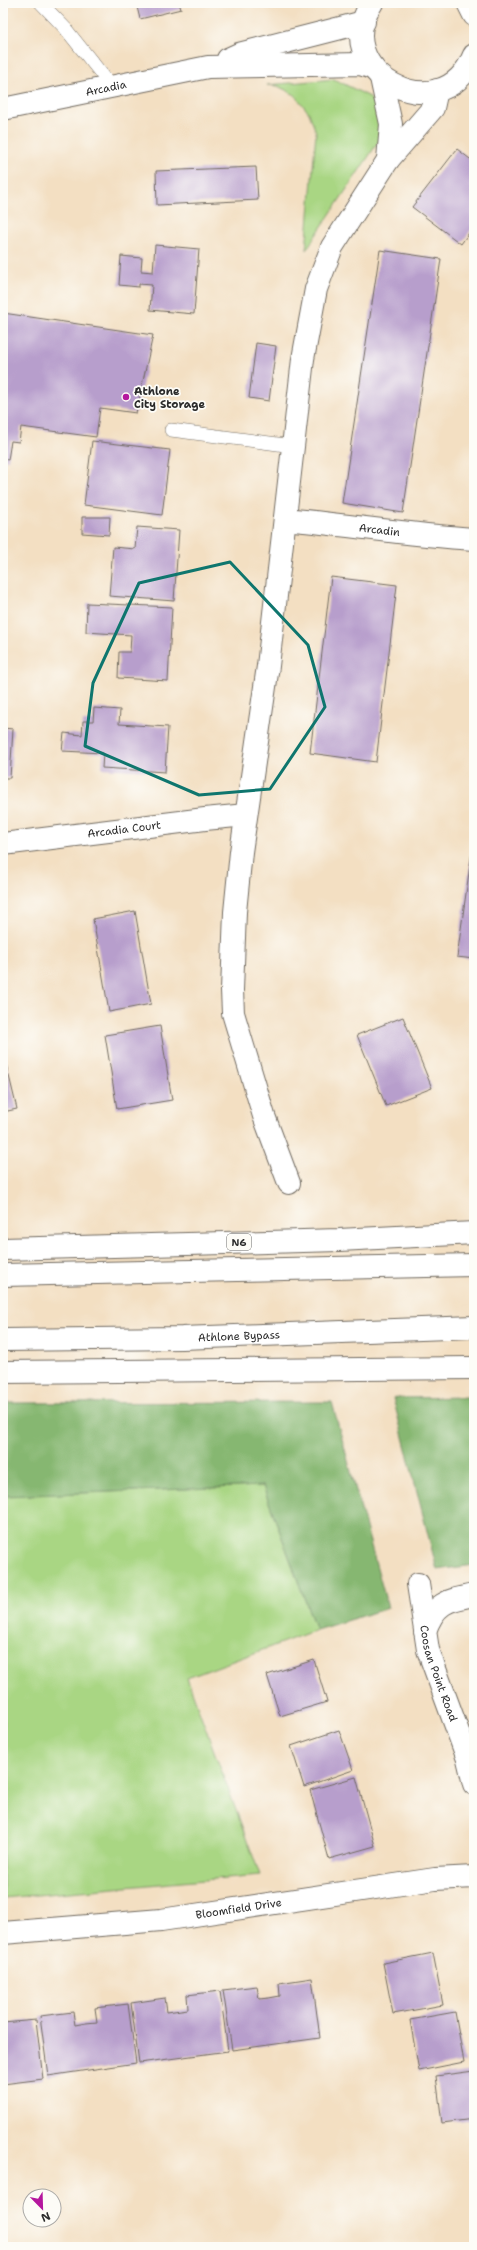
<svg xmlns="http://www.w3.org/2000/svg" width="477" height="2250" viewBox="0 0 477 2250" font-family="'Shantell Sans',sans-serif">
  <style>
    .green { fill: #a9d683; stroke: #6a8057 }
    .forest { fill: #86b771; stroke: #58714e }
    .building { fill: #b79ecc }
    .lines { fill: none; stroke-linecap: round; stroke-linejoin: round }
    .service-casing { stroke: #716a60; stroke-width: 14 }
    .minor-casing { stroke: #716a60; stroke-width: 24 }
    .tertiary-casing { stroke: #716a60; stroke-width: 24 }
    .trunk-casing { stroke: #716a60; stroke-width: 24 }
    .service { stroke: #fff; stroke-width: 13 }
    .minor { stroke: #fff; stroke-width: 22 }
    .tertiary { stroke: #fff; stroke-width: 22 }
    .trunk { stroke: #fff; stroke-width: 22 }
    .marked { fill: none; stroke: #0f766e; stroke-width: 3; stroke-linejoin: round }
    .poi-dot { fill: #b5179e; stroke: #fdfcf7; stroke-width: 1.5 }
    .labels { text-anchor: middle; stroke-width: 3.5; stroke-linejoin: round; paint-order: stroke }
    .shield { fill: #fdfcf7; stroke: #6a6a68; stroke-width: 1 }
    .shield-label { font-size: 10px; font-weight: bold; fill: #2b2b2b }
    .street-label { font-size: 11px; fill: #2b2b2b; stroke: #fdfcf7 }
    .poi-label { font-size: 11px; font-weight: bold; fill: #2b2b2b; stroke: #fdfcf7; text-anchor: start }
  </style>
  <rect width="100%" height="100%" fill="#fdfcf7"/>
  <filter id="ink" filterUnits="userSpaceOnUse"><feTurbulence type="fractalNoise" baseFrequency=".025" numOctaves="2"/><feDisplacementMap in="SourceGraphic" scale="8" xChannelSelector="R" yChannelSelector="G"/><feConvolveMatrix kernelMatrix="1 2 1 2 8 2 1 2 1" color-interpolation-filters="sRGB"/></filter>
  <filter id="wash" filterUnits="userSpaceOnUse"><feTurbulence type="fractalNoise" baseFrequency=".012" numOctaves="4" result="noise"/><feDisplacementMap in="SourceGraphic" scale="16" xChannelSelector="R" yChannelSelector="G"/><feGaussianBlur stdDeviation="0.9" result="paint"/><feColorMatrix in="noise" values="0 0 0 0 0 0 0 0 0 0 0 0 0 0 0 0 0 1.4 0 .05"/><feComposite in="paint" operator="in"/></filter>
  <g filter="url(#wash)">
    <rect width="100%" height="100%" fill="#f3dfc2"/>
    <!-- green -->
    <g class="green">
      <polygon points="334,79 370,97 387,129 306,250 316,132 309,113 295,95 278,86 267,85"/>
      <polygon points="263,1486 316,1630 187,1678 260,1875 3,1898 3,1496"/>
    </g>
    <!-- forest -->
    <g class="forest">
      <polygon points="474,1397 474,1565 437,1570 393,1398"/>
      <polygon points="332,1402 388,1608 316,1630 263,1486 3,1496 3,1403"/>
    </g>
    <g id="blocks">
      <!-- building -->
      <g class="building">
        <polygon points="136,3 179,3 181,9 140,19"/>
        <polygon points="457,149 474,162 474,226 461,244 412,207"/>
        <polygon points="256,167 258,200 157,205 156,171"/>
        <polygon points="155,245 199,249 194,314 150,310 152,285 139,284 139,287 119,285 121,256 142,258 141,271 153,272"/>
        <polygon points="380,250 441,259 403,513 342,503"/>
        <polygon points="3,313 153,335 136,413 100,408 96,437 21,427 19,442 11,441 8,460 3,459"/>
        <polygon points="256,343 276,346 269,401 249,398"/>
        <polygon points="92,441 170,450 162,515 84,505"/>
        <polygon points="82,517 110,517 109,535 82,533"/>
        <polygon points="137,527 179,530 174,601 109,596 113,547 135,549"/>
        <polygon points="331,577 397,585 376,762 310,753"/>
        <polygon points="87,603 172,607 168,681 118,678 119,652 130,652 131,635 86,632"/>
        <polygon points="94,708 120,710 119,724 168,727 165,772 102,768 103,753 62,751 64,733 82,735 83,721 93,721"/>
        <polygon points="3,728 13,729 10,778 3,778"/>
        <polygon points="473,844 474,844 474,959 457,957"/>
        <polygon points="135,911 151,1004 109,1012 93,919"/>
        <polygon points="403,1017 432,1088 386,1106 357,1035"/>
        <polygon points="160,1026 172,1100 117,1109 105,1035"/>
        <polygon points="3,1051 17,1109 3,1112"/>
        <polygon points="314,1660 327,1702 280,1716 267,1675"/>
        <polygon points="339,1730 353,1770 304,1787 291,1746"/>
        <polygon points="356,1777 375,1846 329,1859 310,1790"/>
        <polygon points="433,1953 443,2005 393,2014 383,1963"/>
        <polygon points="312,1978 320,2038 232,2050 223,1990 257,1986 259,1999 269,1998 280,1996 279,1983"/>
        <polygon points="220,1991 228,2051 139,2063 131,2003 165,1998 167,2012 188,2009 187,1995"/>
        <polygon points="128,2004 136,2063 48,2076 40,2016 73,2012 75,2025 86,2023 97,2022 95,2008"/>
        <polygon points="455,2012 464,2062 419,2071 410,2020"/>
        <polygon points="36,2020 43,2079 3,2084 3,2023"/>
        <polygon points="474,2071 474,2119 442,2123 436,2076"/>
      </g>
    </g>
  </g>
  <g filter="url(#ink)">
    <use href="#blocks" fill-opacity="0" stroke="#716a60" stroke-width="1"/>
    <g class="lines">
      <defs>
        <g id="service">
          <polyline points="41,3 65,28 112,87"/>
          <polyline points="171,430 293,446"/>
        </g>
        <g id="minor">
          <polyline points="381,78 391,124 388,160"/>
          <path id="s1" d="M285 519C348 525 411 535 474 539"/>
          <path id="s2" d="M3 844 205 819 246 815"/>
          <polyline points="289,1183 264,1116 233,1013 232,990 235,912 241,852 268,666 303,359 316,289 332,247 388,160 433,108 437,90"/>
          <path id="s3" d="M418 1584 428 1650 468 1759 474 1784"/>
          <path d="M425 1631C435 1603 447 1600 474 1595"/>
          <path id="s4" d="M3 1933 161 1920 435 1879 474 1877"/>
        </g>
        <g id="tertiary">
          <path d="M372 3C325 71 442 135 474 55"/>
          <polyline points="468,3 474,15"/>
          <polyline points="228,59 239,54 364,22"/>
          <path id="s5" d="M3 109 208 67 360 64 373 68"/>
        </g>
        <g id="trunk">
          <polyline points="3,1249 339,1240 474,1233"/>
          <polyline points="3,1275 474,1265"/>
          <path id="s6" d="M3 1340 182 1338 474 1327"/>
          <polyline points="3,1372 474,1368"/>
        </g>
      </defs>
      <!-- service casing -->
      <use href="#service" class="service-casing"/>
      <!-- minor casing -->
      <use href="#minor" class="minor-casing"/>
      <!-- tertiary casing -->
      <use href="#tertiary" class="tertiary-casing"/>
      <!-- trunk casing -->
      <use href="#trunk" class="trunk-casing"/>
      <!-- service -->
      <use href="#service" class="service"/>
      <!-- minor -->
      <use href="#minor" class="minor"/>
      <!-- tertiary -->
      <use href="#tertiary" class="tertiary"/>
      <!-- trunk -->
      <use href="#trunk" class="trunk"/>
    </g>
  </g>
  <!-- marked area -->
  <path class="marked" d="M230 562 308 645 325 707 270 789 199 795 85 746 93 683 139 583Z"/>
  <!-- markers -->
  <circle class="poi-dot" cx="126" cy="397" r="4"/>
  <g class="labels">
    <!-- shield labels -->
    <rect class="shield" x="227" y="1234" width="24" height="16" rx="3"/>
    <g class="shield-label">
      <text x="239" y="1246">N6</text>
    </g>
    <!-- street labels -->
    <g class="street-label">
      <text dy="4" stroke="none"><textPath href="#s5" startOffset="105">Arcadia</textPath></text>
      <text dy="4" stroke="none"><textPath href="#s1" startOffset="95">Arcadin</textPath></text>
      <text dy="4" stroke="none"><textPath href="#s2" startOffset="122">Arcadia Court</textPath></text>
      <text dy="4" stroke="none"><textPath href="#s6" startOffset="236">Athlone Bypass</textPath></text>
      <text dy="4" stroke="none"><textPath href="#s3" startOffset="92">Coosan Point Road</textPath></text>
      <text dy="4" stroke="none"><textPath href="#s4" startOffset="237">Bloomfield Drive</textPath></text>
    </g>
    <!-- poi labels -->
    <g class="poi-label">
      <text x="134" y="395">Athlone<tspan x="134" dy="13">City Storage</tspan></text>
    </g>
  </g>
  <!-- margin -->
  <rect width="477" height="2250" fill="none" stroke="#fdfcf7" stroke-width="16"/>
  <!-- north arrow -->
  <g transform="translate(42 2208) rotate(157)"><circle r="19" fill="#fdfcf7" stroke="#a9a8a5"/>
  <path d="M0-3L7 15L0 10L-7 15Z" fill="#b5179e"/>
  <text y="-6" font-size="11" font-weight="bold" text-anchor="middle" fill="#2b2b2b">N</text>
  </g>
</svg>
